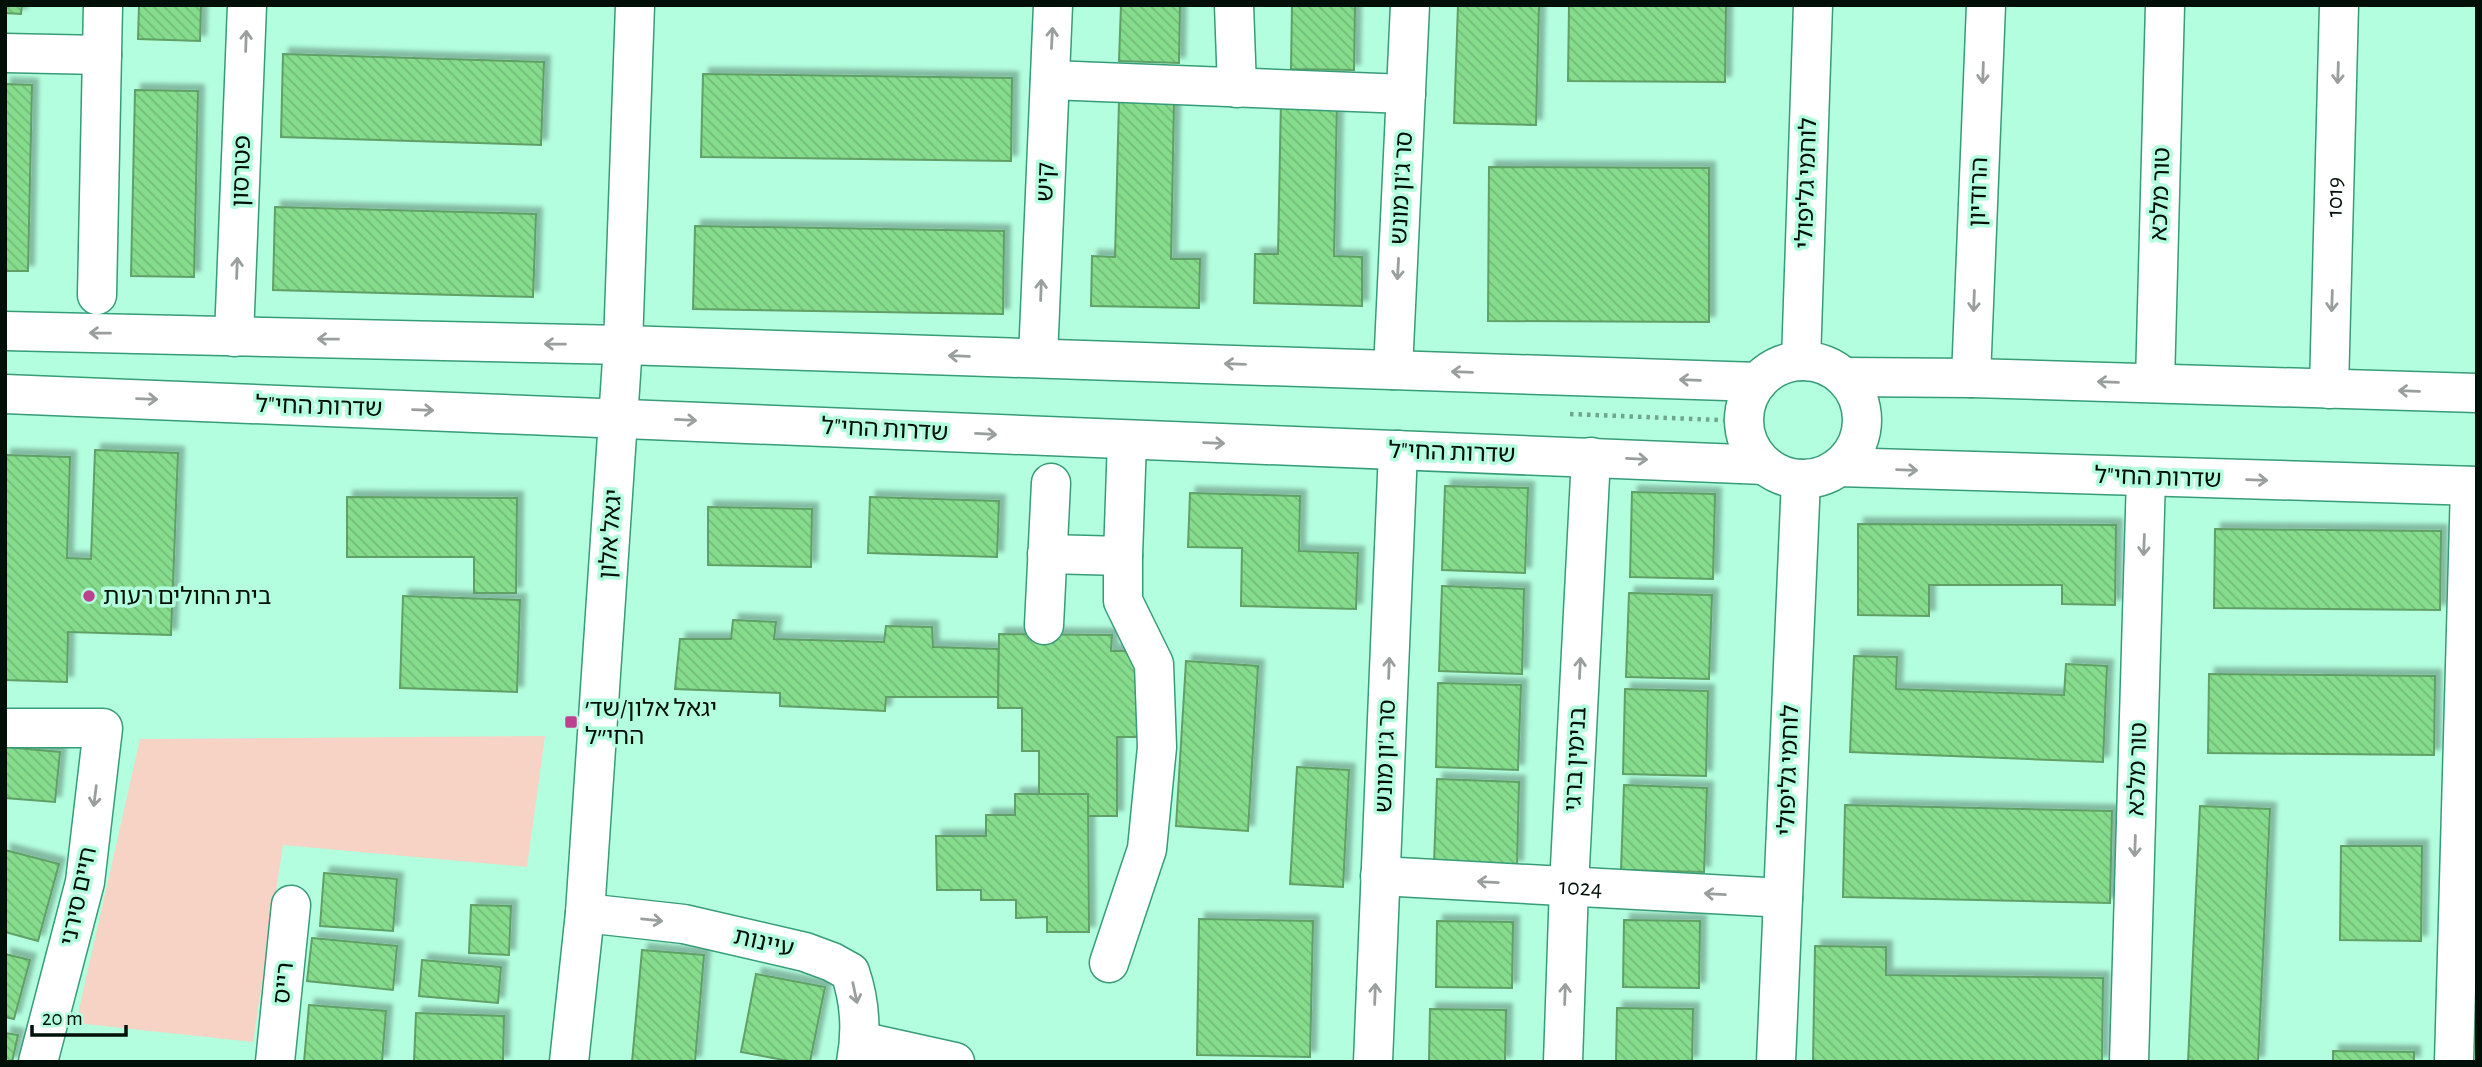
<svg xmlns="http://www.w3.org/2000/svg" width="2482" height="1067" viewBox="0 0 2482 1067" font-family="'Alegreya Sans','Noto Sans Hebrew',sans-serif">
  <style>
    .park { fill: #f6d3c4 }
    .building { fill: url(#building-back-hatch); stroke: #61a066; stroke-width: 2; filter: url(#shadow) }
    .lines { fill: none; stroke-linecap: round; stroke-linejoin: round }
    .minor-casing { stroke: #379c78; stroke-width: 41 }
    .path { stroke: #6fa48d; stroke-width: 4.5; stroke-dasharray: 3.5 5; stroke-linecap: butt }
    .minor { stroke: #fff; stroke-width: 38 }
    .oneway { stroke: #999f9c }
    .poi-dot { fill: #bd408e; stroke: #b3fede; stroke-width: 2.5 }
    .labels { text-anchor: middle; stroke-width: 7; stroke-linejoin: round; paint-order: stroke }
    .street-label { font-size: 24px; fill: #001008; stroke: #b3fede }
    .poi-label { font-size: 24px; fill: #001008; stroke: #b3fede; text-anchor: start }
  </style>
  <defs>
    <pattern id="building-back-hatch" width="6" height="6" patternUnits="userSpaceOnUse" patternTransform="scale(1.75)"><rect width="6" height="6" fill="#86dc8d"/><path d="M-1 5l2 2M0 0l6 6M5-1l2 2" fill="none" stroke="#72bc78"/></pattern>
    <filter id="shadow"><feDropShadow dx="6" dy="-6" stdDeviation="2" flood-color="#0004"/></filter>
  </defs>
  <rect width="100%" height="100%" fill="#b3fede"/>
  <!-- park -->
  <polygon class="park" points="545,736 527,867 283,845 253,1042 76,1023 140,739"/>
  <!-- building -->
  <g class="building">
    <polygon points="5,5 22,5 21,14 5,13"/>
    <polygon points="139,5 201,5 200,41 138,39"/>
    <polygon points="1121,5 1180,5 1179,63 1119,61"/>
    <polygon points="1292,5 1355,5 1354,70 1291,69"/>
    <polygon points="1458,5 1539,5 1536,125 1454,123"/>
    <polygon points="1569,5 1726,5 1725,82 1568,81"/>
    <polygon points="283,54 544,62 541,145 281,137"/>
    <polygon points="703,74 1012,78 1011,161 701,157"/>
    <polygon points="5,84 32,85 28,271 5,271"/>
    <polygon points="135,90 198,91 194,277 131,276"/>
    <polygon points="1281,98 1337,100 1334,256 1362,257 1362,306 1254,303 1255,254 1278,254"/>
    <polygon points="1119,101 1174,102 1171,259 1200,259 1199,308 1091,306 1092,256 1115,257"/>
    <polygon points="1489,167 1709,168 1709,322 1488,321"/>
    <polygon points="275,207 536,214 533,297 273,290"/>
    <polygon points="695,226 1004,231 1003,314 693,309"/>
    <polygon points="95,450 178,453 171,635 68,632 67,682 5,680 5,455 70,457 67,558 91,559"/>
    <polygon points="1445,486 1528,488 1525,573 1442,570"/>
    <polygon points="1632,492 1715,494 1713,579 1630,577"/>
    <polygon points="1190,493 1300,496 1299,551 1358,553 1356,609 1241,606 1242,548 1188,547"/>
    <polygon points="347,497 517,498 516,593 474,593 474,557 347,557"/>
    <polygon points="870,497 999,501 997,557 868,553"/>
    <polygon points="708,507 812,509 811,567 708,565"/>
    <polygon points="1858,524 2116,525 2115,605 2062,604 2062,585 1929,585 1929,616 1858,615"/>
    <polygon points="2215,529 2441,531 2440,610 2214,608"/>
    <polygon points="1442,586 1524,589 1522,674 1439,671"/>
    <polygon points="1629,593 1712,595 1709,679 1626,677"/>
    <polygon points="403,596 520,600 517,692 400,688"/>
    <polygon points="733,620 776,622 774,639 884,642 886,626 932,627 933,647 999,649 998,697 886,697 885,711 780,706 780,693 675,689 680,639 731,639"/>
    <polygon points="999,634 1112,635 1111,651 1140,651 1140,737 1117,737 1117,816 1088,816 1088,794 1039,794 1039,751 1022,751 1022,708 998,708"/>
    <polygon points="1854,656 1897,657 1896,689 2064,695 2066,664 2107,666 2103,762 1850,752"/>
    <polygon points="1186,661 1258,666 1248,831 1176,826"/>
    <polygon points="2209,674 2435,676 2434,755 2208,753"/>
    <polygon points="1438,683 1521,685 1518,770 1436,767"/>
    <polygon points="1625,689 1708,691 1706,776 1623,774"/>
    <polygon points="5,747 60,752 55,802 5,798"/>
    <polygon points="1297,767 1349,770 1343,887 1290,884"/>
    <polygon points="1437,779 1519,782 1517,866 1434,864"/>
    <polygon points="1624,785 1707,788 1704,872 1621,870"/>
    <polygon points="1015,794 1088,794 1089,932 1047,932 1047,917 1016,918 1016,900 981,900 981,890 937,890 936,836 986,836 986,815 1015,815"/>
    <polygon points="1845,805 2112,811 2110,903 1843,897"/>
    <polygon points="2200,806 2270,809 2258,1062 2188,1062"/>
    <polygon points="2341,846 2422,846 2421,941 2340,940"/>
    <polygon points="5,850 59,864 38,941 5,932"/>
    <polygon points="324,873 397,879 393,931 320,926"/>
    <polygon points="471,905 511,906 509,955 469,953"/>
    <polygon points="1199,919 1313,921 1310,1057 1197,1055"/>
    <polygon points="1624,920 1700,921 1699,988 1623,987"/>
    <polygon points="1437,921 1513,922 1512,988 1436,987"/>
    <polygon points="312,938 397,946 393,990 307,981"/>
    <polygon points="1815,946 1886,947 1886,975 2103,978 2102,1062 1813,1061"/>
    <polygon points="642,950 704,955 695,1062 632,1062"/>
    <polygon points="5,954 30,960 14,1019 5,1017"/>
    <polygon points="422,960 501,967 498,1003 419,996"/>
    <polygon points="756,974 825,987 810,1062 794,1062 741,1052"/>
    <polygon points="309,1005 386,1011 382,1062 304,1062"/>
    <polygon points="1617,1008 1693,1009 1692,1062 1616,1062"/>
    <polygon points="1430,1009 1506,1010 1505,1062 1429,1062"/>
    <polygon points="416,1013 504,1016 503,1062 414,1062"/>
    <polygon points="5,1033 18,1035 12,1062 5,1062"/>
    <polygon points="2333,1051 2414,1052 2414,1062 2333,1062"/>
  </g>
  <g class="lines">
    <defs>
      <g id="minor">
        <polyline points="1234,5 1237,88"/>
        <polyline points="5,53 102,55"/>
        <polyline points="1050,80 1406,94"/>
        <polyline points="97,295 103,5"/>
        <polyline points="5,331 623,345 1758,382"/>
        <polyline points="234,337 247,5"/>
        <polyline points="1038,358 1053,5"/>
        <polyline points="1801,361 1813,5"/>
        <circle cx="1803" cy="420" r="59"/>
        <polyline points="1393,370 1410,5"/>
        <polyline points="1844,377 1971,378 2477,393"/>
        <polyline points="1971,378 1986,5"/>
        <polyline points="2155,383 2165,5"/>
        <path id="s1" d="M2329 389 2339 5"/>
        <polyline points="5,394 1765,465"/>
        <polyline points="1839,467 2477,486"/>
        <polyline points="1047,554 1123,556"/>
        <polyline points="1044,625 1051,483"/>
        <polyline points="5,728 103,728 85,882 38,1062"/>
        <path id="s2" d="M1380 876 1783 898"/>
        <path d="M585 913 684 924 805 952 832 962 850 972C860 1001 862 1031 856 1062"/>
        <polyline points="1109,963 1147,849 1157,747 1154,664 1123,601 1123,556 1127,440"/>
        <polyline points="860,1041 955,1062"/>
        <polyline points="275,1062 291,905"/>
        <polyline points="569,1062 585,913 623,345 635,5"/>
        <polyline points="1373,1062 1398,450"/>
        <polyline points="1563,1062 1569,886 1591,457"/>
        <polyline points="1776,1062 1801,479"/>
        <polyline points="2129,1062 2146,477"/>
        <polyline points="2454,1062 2470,486"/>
      </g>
    </defs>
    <!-- minor casing -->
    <use href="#minor" class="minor-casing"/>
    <!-- path -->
    <polyline class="path" points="1570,414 1744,421"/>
    <!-- minor -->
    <use href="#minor" class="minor"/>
  </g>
  <!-- one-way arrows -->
  <defs><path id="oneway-shaft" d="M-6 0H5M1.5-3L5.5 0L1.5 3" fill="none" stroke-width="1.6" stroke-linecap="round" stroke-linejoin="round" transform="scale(1.75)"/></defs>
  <g class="oneway">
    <use href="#oneway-shaft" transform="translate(1052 38) rotate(-87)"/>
    <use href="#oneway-shaft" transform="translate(246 41) rotate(-88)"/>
    <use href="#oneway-shaft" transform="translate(1983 73) rotate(92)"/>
    <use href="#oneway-shaft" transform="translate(2338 73) rotate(92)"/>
    <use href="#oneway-shaft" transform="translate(237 268) rotate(-88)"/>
    <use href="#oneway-shaft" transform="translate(1398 269) rotate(93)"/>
    <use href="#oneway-shaft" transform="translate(1041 290) rotate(-88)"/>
    <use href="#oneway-shaft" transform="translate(1974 301) rotate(92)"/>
    <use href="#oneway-shaft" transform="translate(2332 301) rotate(92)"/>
    <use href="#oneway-shaft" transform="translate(100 333) rotate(-179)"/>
    <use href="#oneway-shaft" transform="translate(328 339) rotate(-179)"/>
    <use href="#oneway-shaft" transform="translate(555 344) rotate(-179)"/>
    <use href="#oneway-shaft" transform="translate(959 356) rotate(-178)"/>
    <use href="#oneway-shaft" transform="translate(1235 364) rotate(-178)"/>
    <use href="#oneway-shaft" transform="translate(1462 372) rotate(-178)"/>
    <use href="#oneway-shaft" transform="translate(1690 380) rotate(-178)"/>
    <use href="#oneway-shaft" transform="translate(2108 382) rotate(-178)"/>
    <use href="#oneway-shaft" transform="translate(2409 391) rotate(-178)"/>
    <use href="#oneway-shaft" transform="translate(147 399) rotate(2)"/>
    <use href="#oneway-shaft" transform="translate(423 410) rotate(2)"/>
    <use href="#oneway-shaft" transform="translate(686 420) rotate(3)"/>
    <use href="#oneway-shaft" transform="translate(986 434) rotate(3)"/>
    <use href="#oneway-shaft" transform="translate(1214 443) rotate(2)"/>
    <use href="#oneway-shaft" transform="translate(1637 459) rotate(3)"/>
    <use href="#oneway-shaft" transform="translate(1907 470) rotate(2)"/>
    <use href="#oneway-shaft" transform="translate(2257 480) rotate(2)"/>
    <use href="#oneway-shaft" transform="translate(2144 545) rotate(92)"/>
    <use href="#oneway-shaft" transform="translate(1389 668) rotate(-88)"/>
    <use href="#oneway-shaft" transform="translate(1580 668) rotate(-87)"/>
    <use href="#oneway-shaft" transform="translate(95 796) rotate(97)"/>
    <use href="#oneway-shaft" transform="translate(2135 846) rotate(92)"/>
    <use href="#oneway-shaft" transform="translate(1488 882) rotate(-177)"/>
    <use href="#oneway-shaft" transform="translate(1715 894) rotate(-177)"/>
    <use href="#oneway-shaft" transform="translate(652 920) rotate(6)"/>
    <use href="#oneway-shaft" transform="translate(855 993) rotate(78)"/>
    <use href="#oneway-shaft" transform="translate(1375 994) rotate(-88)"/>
    <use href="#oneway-shaft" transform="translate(1565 994) rotate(-88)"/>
  </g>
  <!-- markers -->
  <g class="poi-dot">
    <circle cx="89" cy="596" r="7"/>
    <rect x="564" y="715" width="14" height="14" rx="3.5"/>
  </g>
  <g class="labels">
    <!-- street labels -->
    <g class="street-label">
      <text transform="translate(241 171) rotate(-88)" y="8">פטרסון</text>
      <text transform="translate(1045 182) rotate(-88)" y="8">קיש</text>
      <text transform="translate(1806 183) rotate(-88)" y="8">לוחמי גליפולי</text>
      <text transform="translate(1401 188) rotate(-87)" y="8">סר ג'ון מונש</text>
      <text transform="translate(1978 192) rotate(-88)" y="8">הרודיון</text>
      <text transform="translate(2160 194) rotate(-88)" y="8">טור מלכא</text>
      <text dy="8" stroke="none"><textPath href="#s1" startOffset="192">1019</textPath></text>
      <text transform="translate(319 406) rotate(2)" y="8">שדרות החי"ל</text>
      <text transform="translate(885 429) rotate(3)" y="8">שדרות החי"ל</text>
      <text transform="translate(1452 452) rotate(2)" y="8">שדרות החי"ל</text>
      <text transform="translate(2158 477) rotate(2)" y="8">שדרות החי"ל</text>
      <text transform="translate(610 534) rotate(-86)" y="8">יגאל אלון</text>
      <text transform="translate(1385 756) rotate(-88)" y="8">סר ג'ון מונש</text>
      <text transform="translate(1575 759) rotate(-87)" y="8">בנימין ברגי</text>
      <text transform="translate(2137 769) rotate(-88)" y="8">טור מלכא</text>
      <text transform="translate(1788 770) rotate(-88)" y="8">לוחמי גליפולי</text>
      <text dy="8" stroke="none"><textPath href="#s2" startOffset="201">1024</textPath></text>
      <text transform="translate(78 896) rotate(-78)" y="8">חיים סירני</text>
      <text transform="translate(764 942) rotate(13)" y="8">עיינות</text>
      <text transform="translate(283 983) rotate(-84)" y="8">רייס</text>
    </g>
    <!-- poi labels -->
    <g class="poi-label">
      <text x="103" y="604">בית החולים רעות</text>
      <text x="585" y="716">יגאל אלון/שד׳<tspan x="585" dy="28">החי״ל</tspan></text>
    </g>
  </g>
  <!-- border -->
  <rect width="2482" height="1067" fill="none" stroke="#001008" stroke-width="14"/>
  <!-- scale -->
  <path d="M32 1025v10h94v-10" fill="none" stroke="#001008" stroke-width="3.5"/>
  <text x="42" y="1025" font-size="21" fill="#001008" stroke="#b3fede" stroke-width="5" paint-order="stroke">20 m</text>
</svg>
